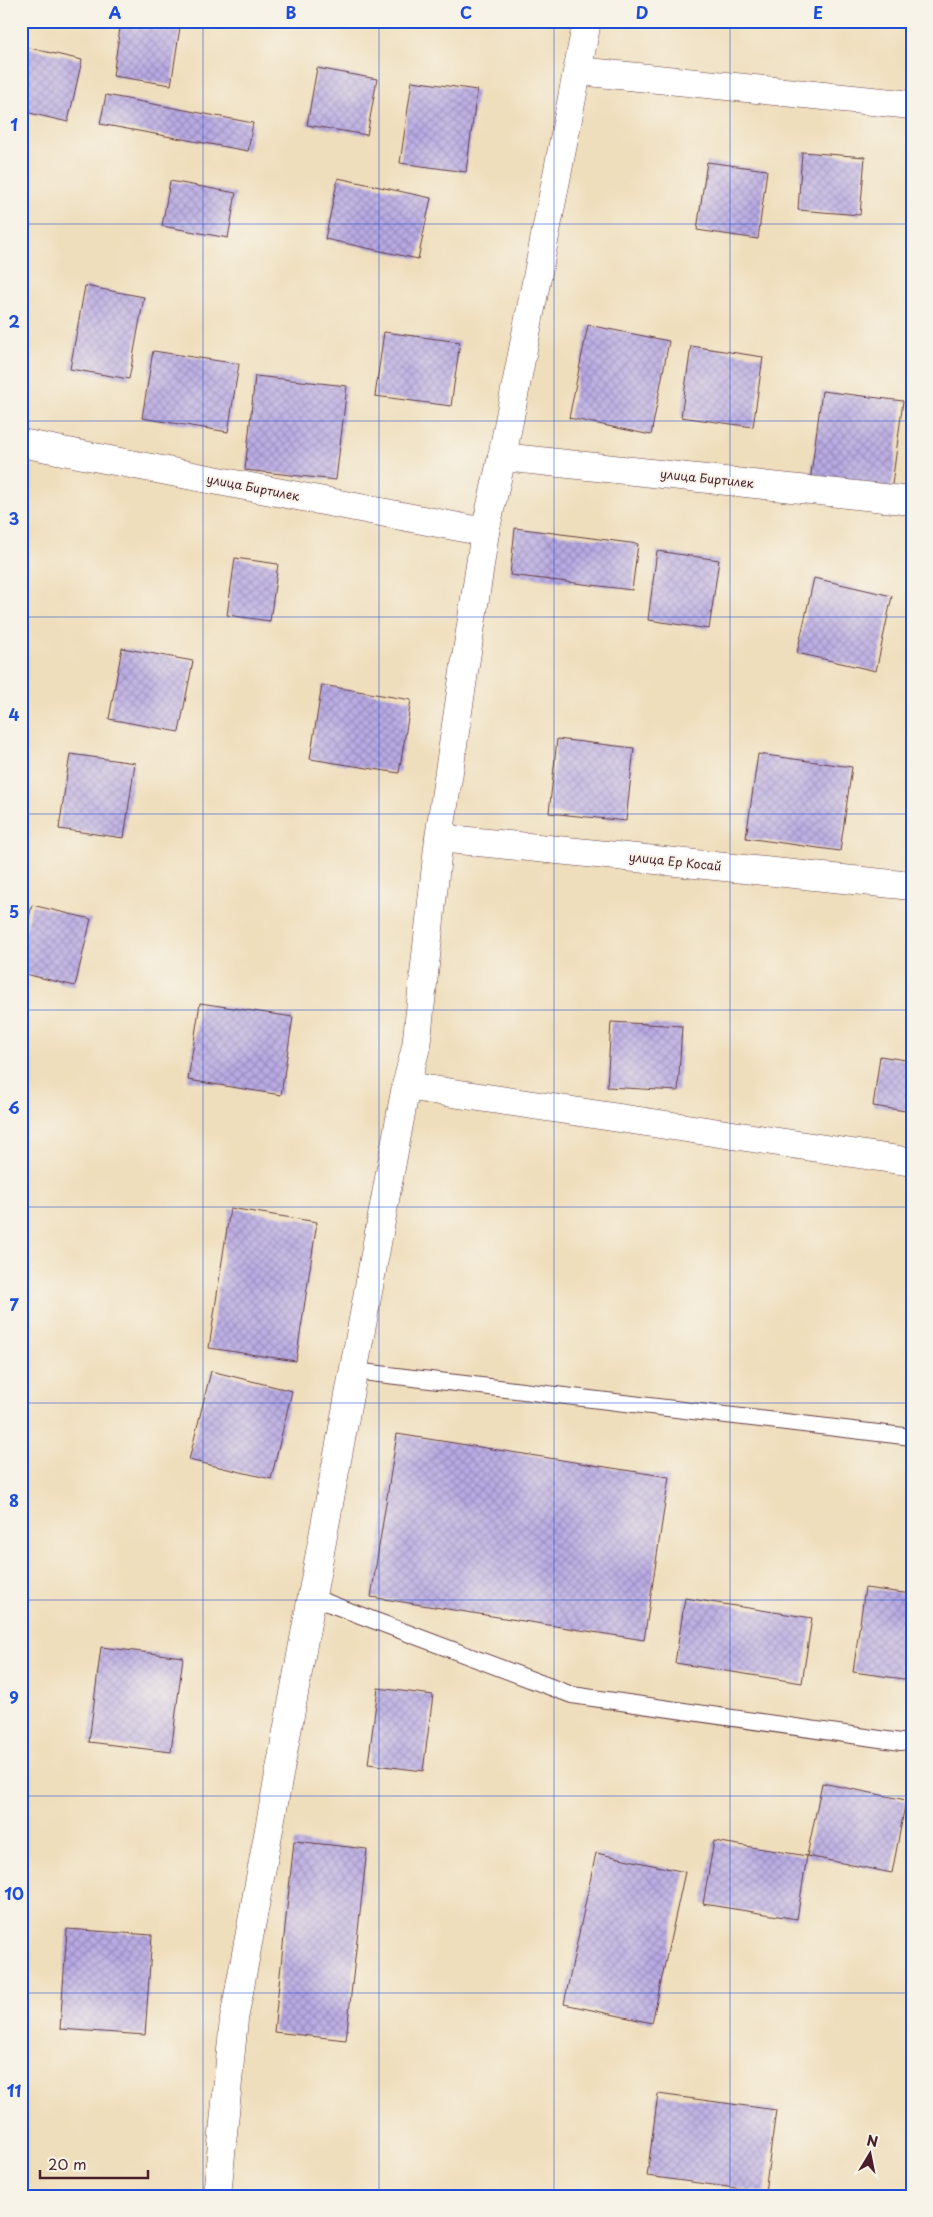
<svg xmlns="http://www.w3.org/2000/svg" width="933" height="2217" viewBox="0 0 933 2217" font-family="'Playpen Sans',sans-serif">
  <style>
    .building { fill: url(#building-cross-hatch) }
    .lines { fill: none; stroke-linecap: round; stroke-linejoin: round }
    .service-casing { stroke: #633c41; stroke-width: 18 }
    .minor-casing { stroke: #633c41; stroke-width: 29 }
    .service { stroke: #fff; stroke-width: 16 }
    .minor { stroke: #fff; stroke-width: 28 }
    .grid { fill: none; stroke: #1d4ed8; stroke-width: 1; stroke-opacity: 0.55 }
    .labels { text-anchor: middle; stroke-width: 4; stroke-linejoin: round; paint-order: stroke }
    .street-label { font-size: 12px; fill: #4a1f2b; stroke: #f7f3e8 }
    .neatline { fill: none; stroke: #1d4ed8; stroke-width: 2 }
    .grid-label { font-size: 16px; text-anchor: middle; font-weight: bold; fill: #1d4ed8 }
  </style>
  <defs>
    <pattern id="building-cross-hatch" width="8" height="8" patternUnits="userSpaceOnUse" patternTransform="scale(1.25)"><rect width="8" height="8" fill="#b8aae4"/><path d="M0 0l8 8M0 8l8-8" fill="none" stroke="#988ab9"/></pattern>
  </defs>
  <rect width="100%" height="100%" fill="#f7f3e8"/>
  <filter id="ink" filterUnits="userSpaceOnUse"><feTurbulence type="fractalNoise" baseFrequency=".02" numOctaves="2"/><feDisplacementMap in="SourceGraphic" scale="10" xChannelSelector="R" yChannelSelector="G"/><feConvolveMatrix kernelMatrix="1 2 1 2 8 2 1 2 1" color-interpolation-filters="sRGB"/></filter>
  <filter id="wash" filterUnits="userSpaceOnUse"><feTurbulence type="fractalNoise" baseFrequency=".0096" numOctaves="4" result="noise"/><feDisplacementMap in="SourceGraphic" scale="20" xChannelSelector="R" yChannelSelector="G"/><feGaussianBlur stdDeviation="1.12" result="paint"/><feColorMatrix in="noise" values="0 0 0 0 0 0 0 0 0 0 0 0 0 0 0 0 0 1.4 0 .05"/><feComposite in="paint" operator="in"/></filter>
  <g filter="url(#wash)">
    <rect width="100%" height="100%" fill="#efdebc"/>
    <g id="blocks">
      <!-- building -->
      <g class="building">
        <polygon points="121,21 181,21 171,85 113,76"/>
        <polygon points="882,21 912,21 912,30 882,22"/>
        <polygon points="21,46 82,60 68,122 21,111"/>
        <polygon points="317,68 377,79 367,135 307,125"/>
        <polygon points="412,81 477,90 466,172 400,163"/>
        <polygon points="106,95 253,123 248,151 100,124"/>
        <polygon points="802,152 865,157 860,215 798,210"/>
        <polygon points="707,162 767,170 758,239 697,230"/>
        <polygon points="338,178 431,198 418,259 325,239"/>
        <polygon points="170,181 236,193 228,238 162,226"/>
        <polygon points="85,286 144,297 129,379 70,369"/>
        <polygon points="588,325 669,341 651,435 569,418"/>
        <polygon points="384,332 460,342 451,406 375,396"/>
        <polygon points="691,346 763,357 753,427 681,417"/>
        <polygon points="153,351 239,364 228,432 142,418"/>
        <polygon points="255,376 347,386 336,480 245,470"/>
        <polygon points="822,391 903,401 891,492 810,482"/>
        <polygon points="910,441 912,441 912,487 907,486"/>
        <polygon points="515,528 638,544 632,590 510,575"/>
        <polygon points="657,551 719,560 709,629 648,620"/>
        <polygon points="235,558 278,564 270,621 227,615"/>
        <polygon points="814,578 892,596 876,671 797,653"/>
        <polygon points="122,648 193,661 179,732 109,719"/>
        <polygon points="322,685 411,700 399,773 310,759"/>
        <polygon points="557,739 634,748 626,821 549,813"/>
        <polygon points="70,754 135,763 124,838 59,829"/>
        <polygon points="758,754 852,767 840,851 746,838"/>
        <polygon points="21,799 26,799 22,820 21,820"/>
        <polygon points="32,905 91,919 75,986 21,973 21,952"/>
        <polygon points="200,1003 293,1017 281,1095 188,1080"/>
        <polygon points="611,1022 682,1026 678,1091 607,1087"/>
        <polygon points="880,1056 912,1061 912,1112 873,1106"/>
        <polygon points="230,1208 317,1222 296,1361 209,1348"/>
        <polygon points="211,1371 292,1391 271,1479 189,1460"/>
        <polygon points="397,1434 669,1477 644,1640 371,1597"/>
        <polygon points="865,1588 912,1594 911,1680 853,1672"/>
        <polygon points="685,1598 812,1618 802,1683 675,1663"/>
        <polygon points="101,1647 183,1657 171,1752 89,1742"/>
        <polygon points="378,1688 433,1695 423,1771 368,1764"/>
        <polygon points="822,1783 906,1800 892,1873 807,1856"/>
        <polygon points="294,1841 367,1849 346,2040 274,2032"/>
        <polygon points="714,1841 807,1856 797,1919 703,1904"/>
        <polygon points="596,1853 685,1872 652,2023 564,2004"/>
        <polygon points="67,1929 152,1935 145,2035 60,2029"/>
        <polygon points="658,2094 776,2110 765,2192 647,2176"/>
      </g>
    </g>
  </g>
  <g filter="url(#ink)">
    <use href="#blocks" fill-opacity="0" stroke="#633c41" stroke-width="1"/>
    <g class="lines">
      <defs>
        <g id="service">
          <polyline points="354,1371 912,1437"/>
          <polyline points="312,1597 572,1695 901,1742"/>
        </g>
        <g id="minor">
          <polyline points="579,71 912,105"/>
          <polyline points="21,443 485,532"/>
          <polyline points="502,457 912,501"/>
          <polyline points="439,838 912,886"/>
          <polyline points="406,1086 912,1162"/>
          <polyline points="217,2196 234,2019 406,1086 416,1047 439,838 485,532 502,457 587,21"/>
        </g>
      </defs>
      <!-- service casing -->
      <use href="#service" class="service-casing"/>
      <!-- minor casing -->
      <use href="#minor" class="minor-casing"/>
      <!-- service -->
      <use href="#service" class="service"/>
      <!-- minor -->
      <use href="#minor" class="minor"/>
    </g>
  </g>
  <!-- grid -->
  <path class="grid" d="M203 21V2196M379 21V2196M554 21V2196M730 21V2196M21 224H912M21 421H912M21 617H912M21 814H912M21 1010H912M21 1207H912M21 1403H912M21 1600H912M21 1796H912M21 1993H912"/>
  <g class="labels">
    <!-- street labels -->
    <g class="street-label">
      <text transform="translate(707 479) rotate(6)" y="4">улица Биртилек</text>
      <text transform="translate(253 488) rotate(11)" y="4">улица Биртилек</text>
      <text transform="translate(675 862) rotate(6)" y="4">улица Ер Косай</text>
    </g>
  </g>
  <!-- margin -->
  <rect width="933" height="2217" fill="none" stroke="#f7f3e8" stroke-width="55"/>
  <!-- north arrow -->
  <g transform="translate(870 2154) rotate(10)" stroke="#f7f3e8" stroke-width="4" paint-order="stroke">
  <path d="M0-4L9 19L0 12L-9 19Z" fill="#4a1f2b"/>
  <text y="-8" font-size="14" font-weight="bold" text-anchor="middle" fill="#4a1f2b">N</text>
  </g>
  <!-- scale -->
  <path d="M40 2170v8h108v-8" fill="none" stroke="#4a1f2b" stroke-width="2.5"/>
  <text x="48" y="2170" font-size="15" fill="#4a1f2b" stroke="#f7f3e8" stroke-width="4" paint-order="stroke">20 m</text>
  <rect x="28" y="28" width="878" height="2162" class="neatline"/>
  <g class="grid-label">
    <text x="115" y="19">A</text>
    <text x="291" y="19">B</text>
    <text x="466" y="19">C</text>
    <text x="642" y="19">D</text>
    <text x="818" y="19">E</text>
    <text x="14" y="131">1</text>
    <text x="14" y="328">2</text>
    <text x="14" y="525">3</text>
    <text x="14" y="721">4</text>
    <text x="14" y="918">5</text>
    <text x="14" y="1114">6</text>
    <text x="14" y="1311">7</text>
    <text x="14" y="1507">8</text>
    <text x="14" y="1704">9</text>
    <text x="14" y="1900">10</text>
    <text x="14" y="2097">11</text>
  </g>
</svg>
